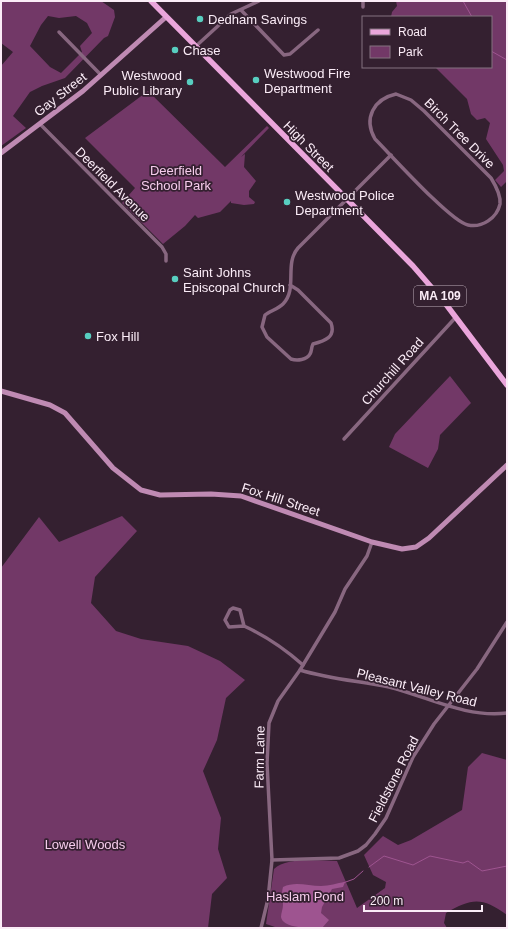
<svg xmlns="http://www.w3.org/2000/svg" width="508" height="929" viewBox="0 0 508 929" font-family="Helvetica,sans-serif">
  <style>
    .green { fill: #723867; fill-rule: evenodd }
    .water { fill: #9e5490 }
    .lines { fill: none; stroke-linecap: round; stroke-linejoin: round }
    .stream { stroke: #9e5490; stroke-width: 1 }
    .street { stroke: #886780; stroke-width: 3.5 }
    .secondary { stroke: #bf8ab3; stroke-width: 5 }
    .primary { stroke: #eaa5db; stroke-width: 5.5 }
    .poi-dot { fill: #58cec0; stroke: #342030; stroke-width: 1.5 }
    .labels { text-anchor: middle; stroke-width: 3.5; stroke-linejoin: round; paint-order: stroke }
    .shield { fill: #342030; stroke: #bfafbb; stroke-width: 1 }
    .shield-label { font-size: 12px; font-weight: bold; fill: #fbecf7 }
    .poi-label { font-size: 13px; fill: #fbecf7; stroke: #342030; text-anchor: start }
    .street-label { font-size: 13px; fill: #fbecf7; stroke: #342030 }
    .park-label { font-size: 13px; fill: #f6ccec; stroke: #342030 }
  </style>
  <rect width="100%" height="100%" fill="#342030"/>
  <!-- green -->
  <g class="green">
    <path d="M1 1H101L114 10 115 17 108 36 104 38 65 78 42 86 30 92 13 116 26 128 1 146V66L13 52 1 43ZM48 16 59 18 76 16 87 23 92 33 80 46 82 52 61 73 50 67 30 46 41 25Z"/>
    <polygon points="396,1 507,1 507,181 501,187 495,180 504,171 503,165 486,139 490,123 485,118 477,120 471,114 467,99 435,67 491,67 491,17 391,17 392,12 397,6"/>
    <polygon points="148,91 225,167 267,126 269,128 241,157 245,154 244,167 256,181 249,191 249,197 255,202 254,204 244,205 231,203 231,201 220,212 198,218 195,215 185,226 163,244 122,203 135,188 85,138"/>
    <polygon points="450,376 471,403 440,435 438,449 428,468 389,447 395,434"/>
    <polygon points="122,516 137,531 95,577 91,603 116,631 141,639 188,646 220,661 245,680 226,698 217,740 203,771 221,818 218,849 227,878 212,894 208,928 1,928 1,568 39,517 59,542"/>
    <path d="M482 753 507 760V915C482 897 472 898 446 913L444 923 447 928H278L266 924 274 869C286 857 320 861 337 861L357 908 385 888 386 882 373 875 364 855 383 836 398 845 411 840 462 810 468 767Z"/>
  </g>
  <!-- water -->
  <path class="water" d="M345 882 343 887 332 889 322 907 321 913 329 920 322 928C310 928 283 929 281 917 281 913 283 909 283 905 283 898 281 894 283 887 295 881 308 886 321 886 329 886 337 883 345 882Z"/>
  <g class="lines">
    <!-- stream -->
    <g class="stream">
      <polyline points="463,1 472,17"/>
      <polyline points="491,51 507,60"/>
      <polyline points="369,867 384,856 413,865 430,856 463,863 468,861 482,871 507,866"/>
      <polyline points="343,883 354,879 363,871"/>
    </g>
    <!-- street -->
    <g class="street">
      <polyline points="363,1 363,7"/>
      <polyline points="241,10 284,55 290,54 318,30"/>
      <polyline points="59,32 101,75"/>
      <polyline points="195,47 231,14 259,1"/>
      <path d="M396 94 411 100 424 111 491 178C496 186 501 195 500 204 497 218 482 228 468 225 451 222 391 155 375 139 363 118 374 99 396 94Z"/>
      <polyline points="40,124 162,247 166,254 166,261"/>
      <path d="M290 285 298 290 331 323C336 337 325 341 313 344 311 348 312 351 310 354 307 360 297 361 291 359L267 337 262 327 265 315C270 311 278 309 283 304 298 289 284 264 298 248L391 155"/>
      <polyline points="344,439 456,317"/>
      <path d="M244 626 229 627 225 620 230 610 233 608 240 610 244 626C266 636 285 649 303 665"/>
      <path d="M300 670C329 679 359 681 389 687 429 697 465 718 507 713"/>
      <polyline points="272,860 339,858 358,851 366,845 375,834 386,818 413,757 434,724 477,669 507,622"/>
      <polyline points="261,928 268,899 272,860 267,763 269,723 278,701 300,670 335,612 345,589 367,556 372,542"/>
    </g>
    <!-- secondary -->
    <g class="secondary">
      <polyline points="1,153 83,91 166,17"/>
      <polyline points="1,391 50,405 65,413 113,468 141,490 160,495 211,494 241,496 372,542 402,549 416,547 429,538 507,465"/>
    </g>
    <!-- primary -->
    <polyline class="primary" points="151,1 413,266 445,303 507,385"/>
  </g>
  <!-- markers -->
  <g class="poi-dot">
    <circle cx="200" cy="19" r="4"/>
    <circle cx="175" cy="50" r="4"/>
    <circle cx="256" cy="80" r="4"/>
    <circle cx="190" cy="82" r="4"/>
    <circle cx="287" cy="202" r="4"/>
    <circle cx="175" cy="279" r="4"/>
    <circle cx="88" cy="336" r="4"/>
  </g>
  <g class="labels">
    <!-- shield labels -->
    <rect class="shield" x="414" y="286" width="52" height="20" rx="3"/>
    <g class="shield-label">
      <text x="440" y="300">MA 109</text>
    </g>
    <!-- poi labels -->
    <g class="poi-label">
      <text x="208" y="24">Dedham Savings</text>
      <text x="183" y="55">Chase</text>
      <text x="264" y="78">Westwood Fire<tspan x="264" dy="15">Department</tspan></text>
      <text x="182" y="80" text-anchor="end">Westwood<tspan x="182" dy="15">Public Library</tspan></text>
      <text x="295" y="200">Westwood Police<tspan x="295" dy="15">Department</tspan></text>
      <text x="183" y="277">Saint Johns<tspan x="183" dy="15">Episcopal Church</tspan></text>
      <text x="96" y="341">Fox Hill</text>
    </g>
    <!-- street labels -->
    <g class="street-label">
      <text transform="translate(60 94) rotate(-38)" y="5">Gay Street</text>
      <text transform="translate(460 133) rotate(45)" y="5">Birch Tree Drive</text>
      <text transform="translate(309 146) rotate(45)" y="5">High Street</text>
      <text transform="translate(113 184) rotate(45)" y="5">Deerfield Avenue</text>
      <text transform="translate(392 371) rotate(-48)" y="5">Churchill Road</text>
      <text transform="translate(281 499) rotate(18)" y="5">Fox Hill Street</text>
      <text transform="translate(417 687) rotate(14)" y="5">Pleasant Valley Road</text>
      <text transform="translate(259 757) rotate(-89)" y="5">Farm Lane</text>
      <text transform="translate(393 779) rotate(-63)" y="5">Fieldstone Road</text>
    </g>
    <!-- park labels -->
    <g class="park-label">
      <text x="176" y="175">Deerfield<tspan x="176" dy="15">School Park</tspan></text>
      <text x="85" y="849">Lowell Woods</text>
      <text x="305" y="901">Haslam Pond</text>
    </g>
  </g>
  <!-- border -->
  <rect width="508" height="929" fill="none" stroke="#fbecf7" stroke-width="4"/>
  <!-- legend -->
  <rect x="362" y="16" width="130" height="52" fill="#342030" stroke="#847280"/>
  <rect x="370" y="29" width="20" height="6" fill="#eaa5db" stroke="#847280"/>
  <text x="398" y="36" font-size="12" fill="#fbecf7">Road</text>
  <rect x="370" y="46" width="20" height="12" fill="#723867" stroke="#847280"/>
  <text x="398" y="56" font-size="12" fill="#fbecf7">Park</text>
  <!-- scale -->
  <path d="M364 905v6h118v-6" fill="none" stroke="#fbecf7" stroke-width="2"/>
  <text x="370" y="905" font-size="12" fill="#fbecf7" stroke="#342030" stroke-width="3" paint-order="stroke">200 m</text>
</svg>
